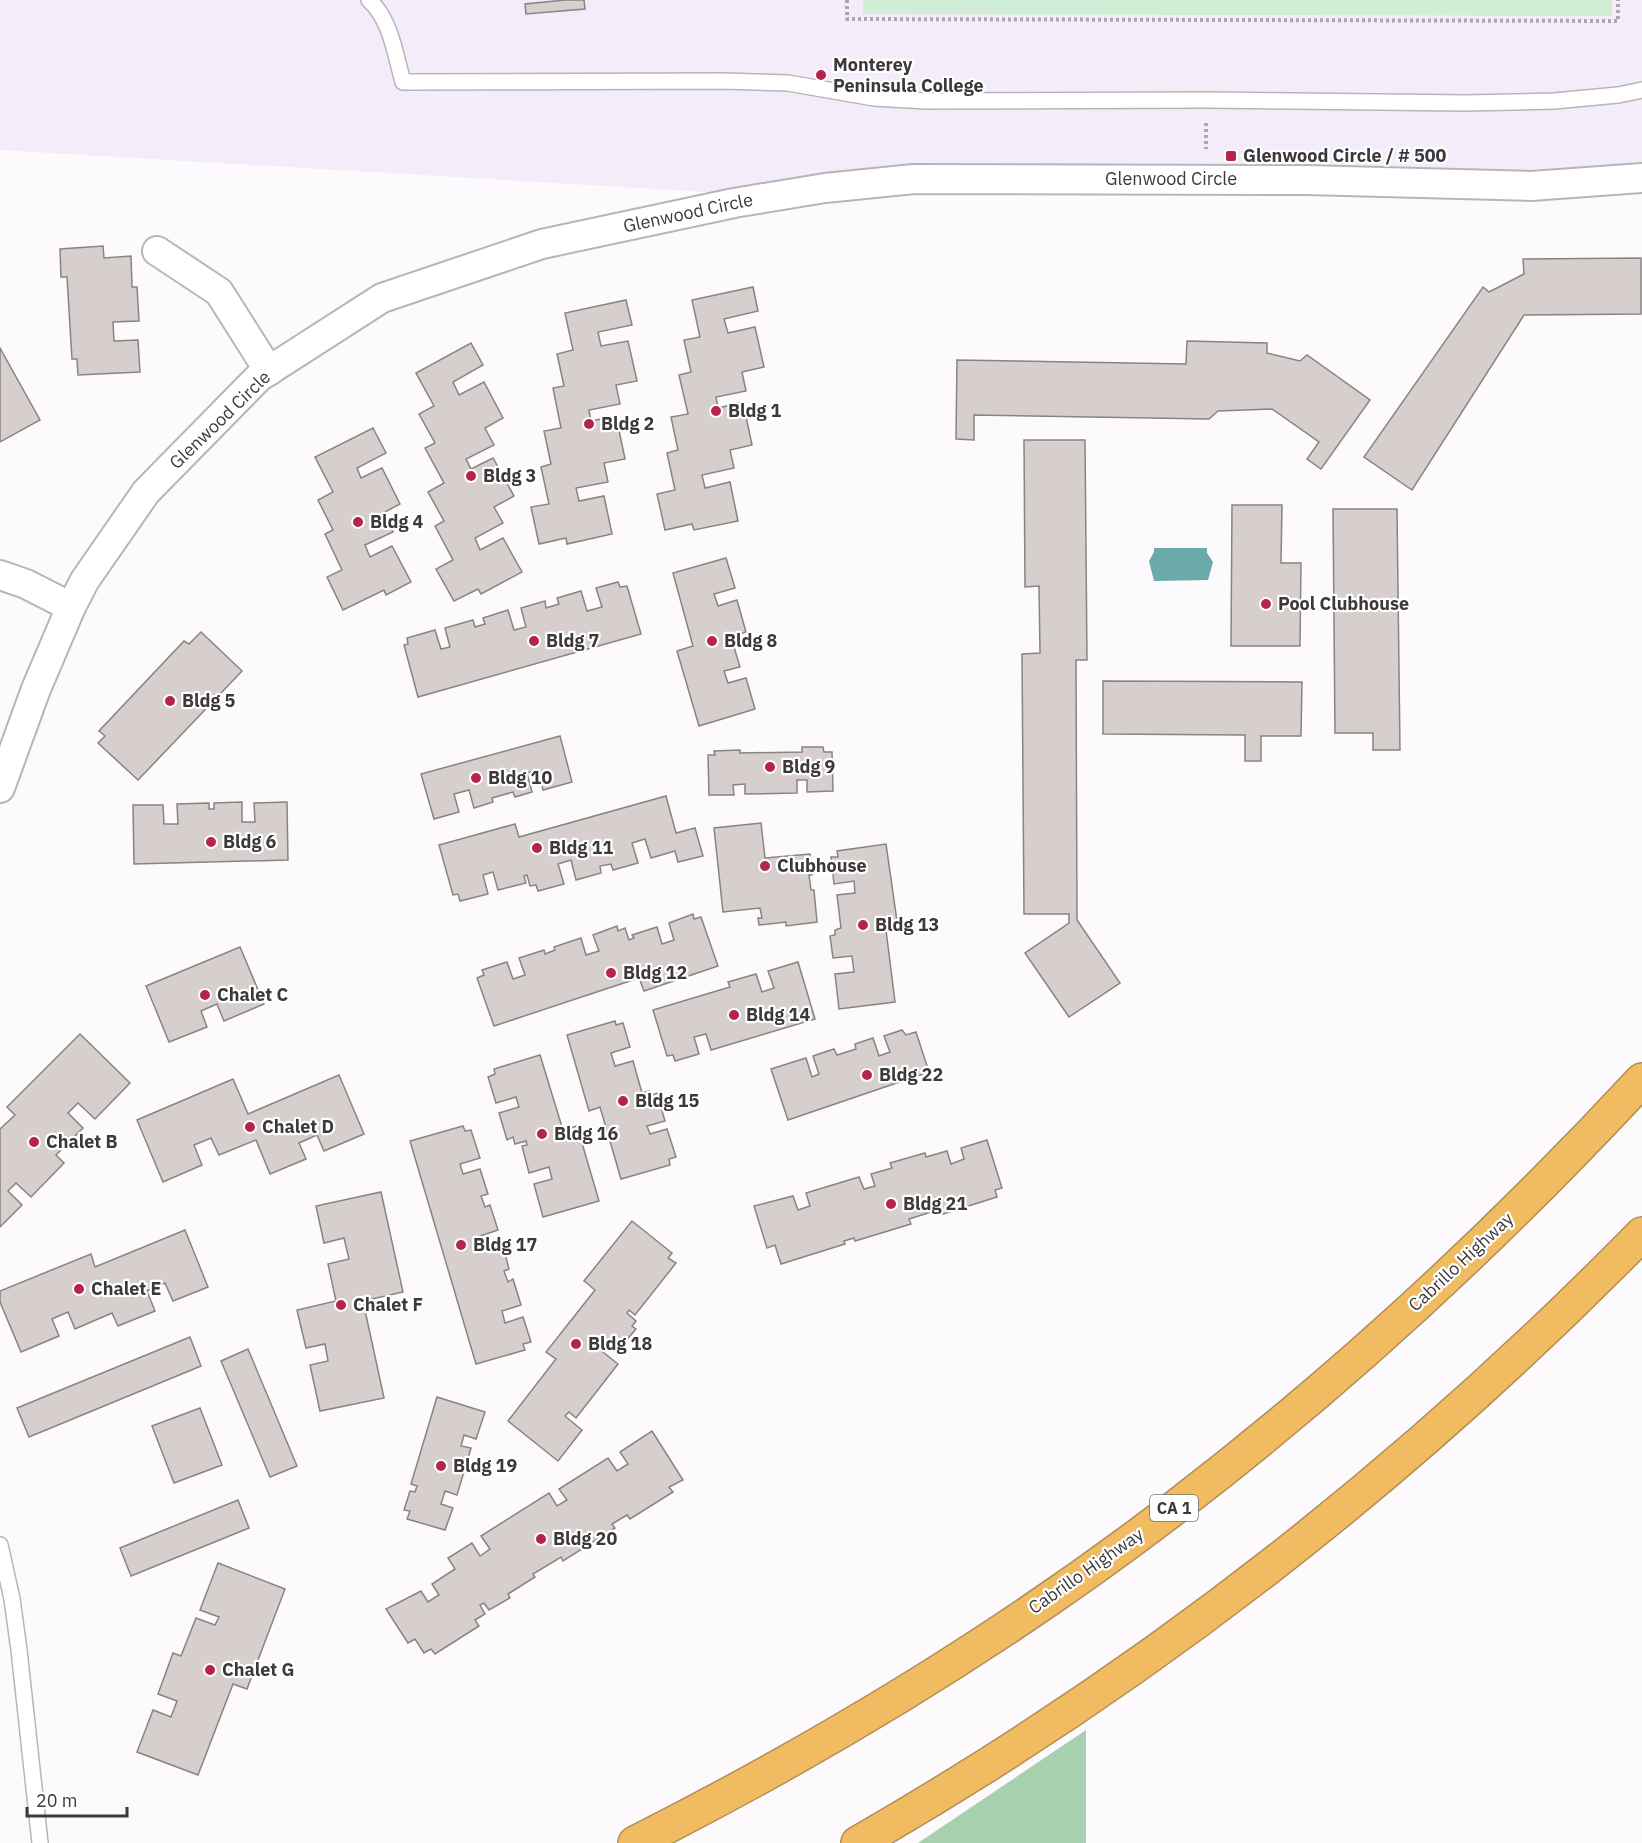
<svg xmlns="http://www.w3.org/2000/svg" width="1642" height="1843" viewBox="0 0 1642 1843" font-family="'IBM Plex Sans',sans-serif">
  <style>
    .built { fill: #f4ecf8 }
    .green { fill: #d0edd5 }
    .forest { fill: #a7d0ae }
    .water { fill: #6aaaaa }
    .building { fill: #d6cfcd; stroke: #898381; stroke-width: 1.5 }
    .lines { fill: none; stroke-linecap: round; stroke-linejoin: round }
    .service-casing { stroke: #b8b5ba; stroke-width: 18 }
    .minor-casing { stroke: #b8b5ba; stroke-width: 32 }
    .motorway-casing { stroke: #b18e54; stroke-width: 36 }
    .path { stroke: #aba8ab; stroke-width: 4; stroke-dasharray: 3 3; stroke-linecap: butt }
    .service { stroke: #fff; stroke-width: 15 }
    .minor { stroke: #fff; stroke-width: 28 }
    .motorway { stroke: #f1bb62; stroke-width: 33 }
    .poi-dot { fill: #b5244f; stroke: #fff; stroke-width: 2 }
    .labels { text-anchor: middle; stroke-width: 4.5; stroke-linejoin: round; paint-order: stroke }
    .shield { fill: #fff; stroke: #767476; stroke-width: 1.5 }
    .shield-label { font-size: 16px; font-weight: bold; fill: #3b393b }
    .poi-label { font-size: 18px; font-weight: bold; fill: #3b393b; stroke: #fff; text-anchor: start }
    .street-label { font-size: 18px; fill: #3b393b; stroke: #fff }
  </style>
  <rect width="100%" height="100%" fill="#fdfafe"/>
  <!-- built -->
  <polygon class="built" points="0,0 1642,0 1642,173 774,196 0,150"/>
  <!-- green -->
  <polygon class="green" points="863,0 1612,0 1612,16 863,14"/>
  <!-- forest -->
  <polygon class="forest" points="1086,1730 1086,1843 918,1843"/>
  <!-- water -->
  <polygon class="water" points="1154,548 1207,548 1207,553 1213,562 1208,580 1154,581 1149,561 1154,552"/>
  <!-- building -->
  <g class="building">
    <polygon points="565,0 584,0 585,9 526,14 525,4"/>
    <polygon points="103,246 104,258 131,256 132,287 137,287 139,321 113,322 114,341 138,340 140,372 78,375 77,359 72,359 67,277 61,277 60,249"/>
    <polygon points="1641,258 1641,314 1524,315 1412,490 1364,457 1483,287 1489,292 1524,274 1523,259"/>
    <polygon points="753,287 758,311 724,319 728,333 755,327 764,367 742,372 746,391 716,397 718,408 743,402 752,445 730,450 734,468 702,475 705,488 730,482 738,521 694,530 692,524 665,530 657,494 675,490 667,453 678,450 671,417 688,414 679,375 691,372 684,340 700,337 692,300"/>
    <polygon points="626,300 632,325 598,332 601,346 628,341 637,381 616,385 620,404 589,410 591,421 616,416 625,459 604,463 608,482 576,488 579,501 604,496 612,534 567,544 566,538 539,544 531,507 549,504 541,467 551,464 544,431 561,428 553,388 564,386 557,354 573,350 565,313"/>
    <polygon points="1187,341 1267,343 1267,353 1300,361 1307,355 1370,400 1321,469 1307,459 1319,442 1272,409 1218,411 1209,419 974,415 974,440 956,439 957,360 1186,364"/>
    <polygon points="471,343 483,365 453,382 459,395 484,382 503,418 485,428 494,445 466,459 471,469 493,458 514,496 494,507 503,523 475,538 480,550 503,538 522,572 481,594 478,589 454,601 436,569 453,560 435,526 444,521 428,492 444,483 425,448 435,443 419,414 434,406 416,373"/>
    <polygon points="0,348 40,420 0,442"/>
    <polygon points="373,428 386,453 357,468 361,478 382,468 400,504 383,513 393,532 365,545 370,557 392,546 411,582 386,595 384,590 343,610 327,577 342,570 325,534 333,530 318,500 333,492 315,457"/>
    <polygon points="1024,440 1085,440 1087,660 1076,660 1077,920 1120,983 1069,1017 1025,953 1069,923 1069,914 1024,914 1022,654 1040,653 1039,586 1025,587"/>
    <polygon points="1232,505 1282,505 1281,563 1301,563 1300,646 1231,646"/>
    <polygon points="1333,509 1397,509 1400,750 1373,750 1373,733 1335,733"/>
    <polygon points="726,558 735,588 714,594 718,606 737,600 746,632 731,637 740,667 724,671 728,683 746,678 755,709 699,726 677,651 693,646 673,573"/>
    <polygon points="618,582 620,587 627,586 641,634 418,697 404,645 408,644 407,638 435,630 441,649 450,647 445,628 473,620 475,627 485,624 483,618 508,610 514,630 526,627 521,608 545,601 546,608 559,604 557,598 581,591 587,611 602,607 596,588"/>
    <polygon points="201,632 242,671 138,780 98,743 105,736 99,731 184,641 189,644"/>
    <polygon points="1103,681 1302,682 1301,736 1261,736 1261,761 1245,761 1245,735 1103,734"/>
    <polygon points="560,736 572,782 543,790 538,770 527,773 532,792 515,797 513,792 492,798 493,802 474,808 469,790 454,794 459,812 434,819 421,774"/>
    <polygon points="802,747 823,747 824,752 832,752 833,791 807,792 807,780 797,780 797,793 745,794 745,784 733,785 734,795 709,795 708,755 715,755 714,751 740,750 740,753 802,752"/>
    <polygon points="666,796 676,833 695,828 703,856 678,862 675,851 651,858 645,839 632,843 638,863 613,870 611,864 600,866 601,873 576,880 571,860 558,864 564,884 538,891 536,885 530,886 527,875 524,876 526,883 498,890 493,872 483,875 488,894 460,901 458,894 453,895 439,845 515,824 519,837"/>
    <polygon points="242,802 242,822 255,822 254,803 287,802 288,860 134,864 133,805 163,805 164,824 178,824 177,804 209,803 209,809 214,809 214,803"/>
    <polygon points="761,823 765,858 810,854 812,875 809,875 811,890 814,890 817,922 786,926 786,922 759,925 758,918 762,918 760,908 723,912 714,828"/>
    <polygon points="886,844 897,921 885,922 895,1002 839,1009 835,974 854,972 852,956 833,958 830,936 835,935 835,930 841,928 837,895 855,893 854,881 834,884 831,857 838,857 837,851"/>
    <polygon points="693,914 694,919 701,917 718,966 644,991 639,978 494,1026 477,978 484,975 482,970 507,962 513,979 525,975 519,958 544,950 545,954 555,950 554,947 581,938 586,955 599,951 593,935 617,926 618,931 625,928 629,940 634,938 632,935 657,927 662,944 674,940 669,923"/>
    <polygon points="240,947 264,1004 224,1021 217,1004 201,1011 207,1027 169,1042 146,986"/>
    <polygon points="798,962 815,1019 711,1050 706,1034 694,1037 699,1054 675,1061 673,1055 667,1056 653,1010 730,987 728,982 756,974 762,992 774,988 768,971"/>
    <polygon points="615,1021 616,1025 623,1023 630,1047 611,1053 615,1066 633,1061 642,1093 649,1091 650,1096 657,1093 665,1121 647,1126 650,1134 667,1129 676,1157 669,1159 670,1165 621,1179 600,1107 589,1111 567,1035"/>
    <polygon points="902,1030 906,1035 916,1032 929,1072 788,1120 771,1069 806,1058 812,1077 819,1074 813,1056 834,1049 837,1055 856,1049 855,1044 873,1038 879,1056 890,1052 884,1036"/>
    <polygon points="80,1034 130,1083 95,1119 78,1103 68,1113 83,1128 56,1155 64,1163 31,1197 16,1183 8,1191 22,1205 0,1227 0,1129 15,1115 7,1107"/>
    <polygon points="540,1055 563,1130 577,1126 599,1201 543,1217 534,1184 552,1179 549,1167 529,1173 522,1146 527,1145 526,1141 515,1144 513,1137 507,1140 499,1113 519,1107 516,1097 496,1103 488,1077 495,1074 494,1069"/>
    <polygon points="339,1075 364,1134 324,1151 317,1135 299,1143 306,1159 270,1174 256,1140 219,1155 211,1138 194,1145 202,1165 163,1182 137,1120 233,1079 248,1114"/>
    <polygon points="463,1126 465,1131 471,1130 480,1158 460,1164 463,1174 480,1169 488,1194 481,1196 485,1207 490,1205 498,1230 480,1236 483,1248 502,1242 509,1269 504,1271 508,1282 513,1279 521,1305 502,1311 505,1323 523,1317 531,1342 523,1344 525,1350 476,1364 410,1141"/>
    <polygon points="987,1140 1002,1188 995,1190 997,1197 943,1214 941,1209 909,1219 911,1224 855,1241 854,1238 844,1241 845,1244 781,1264 775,1245 767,1248 754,1206 793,1196 798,1210 810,1206 806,1193 859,1177 864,1189 875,1186 871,1174 892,1168 890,1163 925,1153 926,1157 947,1151 951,1164 964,1159 961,1148"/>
    <polygon points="381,1192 403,1292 363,1301 384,1398 320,1411 310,1365 328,1361 325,1344 306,1348 297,1310 336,1301 328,1264 349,1259 344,1238 324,1243 316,1206"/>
    <polygon points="632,1221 672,1253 668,1258 676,1263 635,1315 629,1310 627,1313 636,1321 632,1326 636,1329 618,1350 604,1340 598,1348 618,1364 576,1418 569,1412 565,1416 582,1430 558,1461 508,1421 556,1359 546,1352 595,1290 584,1281"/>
    <polygon points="185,1230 208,1287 173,1301 165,1283 147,1291 155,1311 118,1326 112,1313 75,1329 68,1312 52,1319 59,1336 21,1352 0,1302 0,1291 91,1254 95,1267"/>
    <polygon points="190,1337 201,1366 29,1437 17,1408"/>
    <polygon points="248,1349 297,1466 270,1477 221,1361"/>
    <polygon points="437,1397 485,1412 476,1439 464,1435 461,1446 471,1448 457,1495 445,1491 441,1504 453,1508 445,1530 407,1519 410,1511 404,1510 410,1491 415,1492 417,1486 411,1484"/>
    <polygon points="200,1408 222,1465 174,1483 152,1426"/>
    <polygon points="652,1431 683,1480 669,1487 673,1492 630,1519 627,1515 612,1524 615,1528 563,1561 561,1557 533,1574 535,1577 508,1594 510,1598 489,1610 484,1603 480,1605 485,1614 475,1620 479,1626 435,1654 431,1649 424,1653 415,1639 408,1643 386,1609 421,1591 428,1602 439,1595 432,1584 455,1569 448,1558 472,1543 480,1556 490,1549 481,1536 549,1493 557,1506 567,1500 559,1489 608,1458 617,1471 628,1464 620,1452"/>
    <polygon points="238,1500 249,1528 131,1576 120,1548"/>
    <polygon points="218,1563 285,1589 247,1689 233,1684 198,1775 137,1752 153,1710 171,1717 177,1701 158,1694 173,1653 181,1656 196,1618 215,1625 219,1617 200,1610"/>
  </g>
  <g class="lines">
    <defs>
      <g id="service">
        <path d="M369 0C391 20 395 54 403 82L723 81 788 83 874 98 926 101 1206 100 1466 103 1554 101 1618 95 1642 90"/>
        <polyline points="0,1545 12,1599 19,1650 40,1843"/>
      </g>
      <g id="minor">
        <polyline points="157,251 219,292 269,371"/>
        <polyline points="0,575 26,584 71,607"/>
        <polyline points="0,788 36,689 71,607 85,580 146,492 259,377 382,298 542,244 734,203 825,188 914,179 1306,180 1531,186 1642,178"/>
      </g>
      <g id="motorway">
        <path d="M635 1843C825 1747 1008 1636 1177 1506 1344 1378 1499 1234 1642 1080"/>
        <path d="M858 1843C1147 1677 1409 1472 1642 1234"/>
      </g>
    </defs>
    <!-- service casing -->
    <use href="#service" class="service-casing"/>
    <!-- minor casing -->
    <use href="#minor" class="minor-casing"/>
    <!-- motorway casing -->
    <use href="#motorway" class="motorway-casing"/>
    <!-- path -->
    <g class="path">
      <polyline points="847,0 847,19 1618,21 1618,0"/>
      <polyline points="1206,123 1206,149"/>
    </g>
    <!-- service -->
    <use href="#service" class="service"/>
    <!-- minor -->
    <use href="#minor" class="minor"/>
    <!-- motorway -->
    <use href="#motorway" class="motorway"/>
  </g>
  <!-- markers -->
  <g class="poi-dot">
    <circle cx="821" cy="75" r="6"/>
    <rect x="1225" y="150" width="12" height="12" rx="3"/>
    <circle cx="716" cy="411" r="6"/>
    <circle cx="589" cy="424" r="6"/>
    <circle cx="471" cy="476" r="6"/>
    <circle cx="358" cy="522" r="6"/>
    <circle cx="1266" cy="604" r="6"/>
    <circle cx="534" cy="641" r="6"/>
    <circle cx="712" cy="641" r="6"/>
    <circle cx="170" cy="701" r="6"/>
    <circle cx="770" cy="767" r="6"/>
    <circle cx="476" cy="778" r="6"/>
    <circle cx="211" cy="842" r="6"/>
    <circle cx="537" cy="848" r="6"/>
    <circle cx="765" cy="866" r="6"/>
    <circle cx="863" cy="925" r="6"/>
    <circle cx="611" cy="973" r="6"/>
    <circle cx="205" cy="995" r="6"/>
    <circle cx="734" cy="1015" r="6"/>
    <circle cx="867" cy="1075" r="6"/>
    <circle cx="623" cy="1101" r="6"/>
    <circle cx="250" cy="1127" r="6"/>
    <circle cx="542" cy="1134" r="6"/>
    <circle cx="34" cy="1142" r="6"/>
    <circle cx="891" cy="1204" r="6"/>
    <circle cx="461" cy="1245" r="6"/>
    <circle cx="79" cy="1289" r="6"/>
    <circle cx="341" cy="1305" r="6"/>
    <circle cx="576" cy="1344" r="6"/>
    <circle cx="441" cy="1466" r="6"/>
    <circle cx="541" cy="1539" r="6"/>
    <circle cx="210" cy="1670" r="6"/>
  </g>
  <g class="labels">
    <!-- shield labels -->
    <rect class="shield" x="1150" y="1495" width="48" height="26" rx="4.5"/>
    <g class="shield-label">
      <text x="1174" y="1514">CA 1</text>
    </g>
    <!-- poi labels -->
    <g class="poi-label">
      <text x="833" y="71">Monterey<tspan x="833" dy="21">Peninsula College</tspan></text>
      <text x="1243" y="162">Glenwood Circle / # 500</text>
      <text x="728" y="417">Bldg 1</text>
      <text x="601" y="430">Bldg 2</text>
      <text x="483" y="482">Bldg 3</text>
      <text x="370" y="528">Bldg 4</text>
      <text x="1278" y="610">Pool Clubhouse</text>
      <text x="546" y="647">Bldg 7</text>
      <text x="724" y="647">Bldg 8</text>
      <text x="182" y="707">Bldg 5</text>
      <text x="782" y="773">Bldg 9</text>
      <text x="488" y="784">Bldg 10</text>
      <text x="223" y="848">Bldg 6</text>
      <text x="549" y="854">Bldg 11</text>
      <text x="777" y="872">Clubhouse</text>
      <text x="875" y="931">Bldg 13</text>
      <text x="623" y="979">Bldg 12</text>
      <text x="217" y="1001">Chalet C</text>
      <text x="746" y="1021">Bldg 14</text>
      <text x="879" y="1081">Bldg 22</text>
      <text x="635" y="1107">Bldg 15</text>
      <text x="262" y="1133">Chalet D</text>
      <text x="554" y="1140">Bldg 16</text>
      <text x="46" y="1148">Chalet B</text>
      <text x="903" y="1210">Bldg 21</text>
      <text x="473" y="1251">Bldg 17</text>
      <text x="91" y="1295">Chalet E</text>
      <text x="353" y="1311">Chalet F</text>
      <text x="588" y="1350">Bldg 18</text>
      <text x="453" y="1472">Bldg 19</text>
      <text x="553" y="1545">Bldg 20</text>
      <text x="222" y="1676">Chalet G</text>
    </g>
    <!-- street labels -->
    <g class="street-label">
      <text x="1171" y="185">Glenwood Circle</text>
      <text transform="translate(688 213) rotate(-12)" y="6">Glenwood Circle</text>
      <text transform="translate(220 420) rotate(-44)" y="6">Glenwood Circle</text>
      <text transform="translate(1461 1262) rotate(-43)" y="6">Cabrillo Highway</text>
      <text transform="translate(1086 1571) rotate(-35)" y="6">Cabrillo Highway</text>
    </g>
  </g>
  <!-- scale -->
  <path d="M27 1807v9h100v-9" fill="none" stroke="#3b393b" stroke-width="3"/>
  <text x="36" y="1807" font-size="18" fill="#3b393b" stroke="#ffffff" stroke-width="4.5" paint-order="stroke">20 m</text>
</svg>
